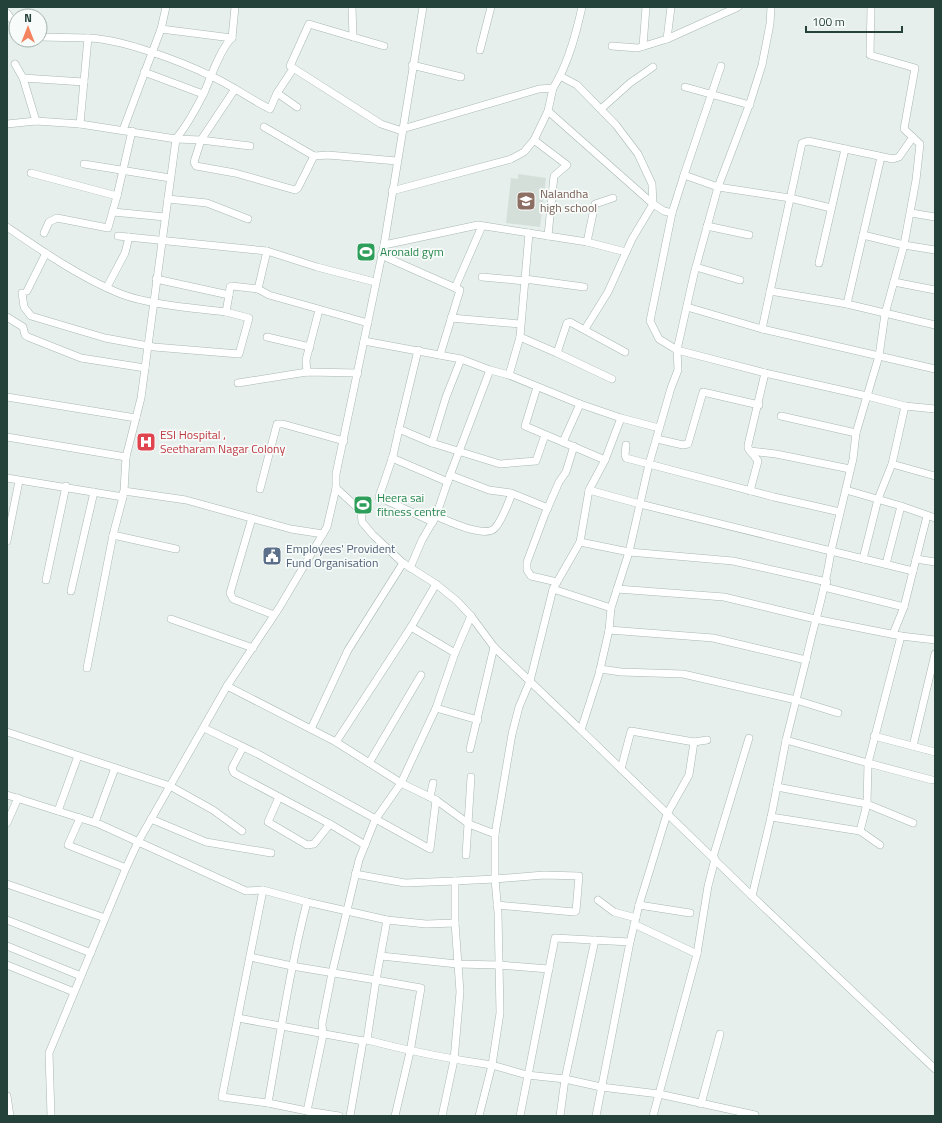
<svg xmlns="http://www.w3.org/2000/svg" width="942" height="1123" viewBox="0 0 942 1123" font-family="'Titillium Web',sans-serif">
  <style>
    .built { fill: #d4dfda }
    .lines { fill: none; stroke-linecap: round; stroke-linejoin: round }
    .minor-casing { stroke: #a8b8b2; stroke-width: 8 }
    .minor { stroke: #fff; stroke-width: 7 }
    .labels { text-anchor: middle; stroke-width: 3.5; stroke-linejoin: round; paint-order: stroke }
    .education-label { font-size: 12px; fill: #785e54; stroke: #f7fbf9; text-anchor: start }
    .leisure-label { font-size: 12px; fill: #27864d; stroke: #f7fbf9; text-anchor: start }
    .health-label { font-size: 12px; fill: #be3a42; stroke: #f7fbf9; text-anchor: start }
    .service-label { font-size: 12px; fill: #4e5e75; stroke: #f7fbf9; text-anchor: start }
  </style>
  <rect width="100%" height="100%" fill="#e6efeb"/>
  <!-- built -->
  <polygon class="built" points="518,174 546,178 540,227 506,223 511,178 518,179"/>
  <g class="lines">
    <defs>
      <g id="minor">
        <polyline points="166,7 161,29 232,38 235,7"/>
        <polyline points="352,7 353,37 384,46"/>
        <polyline points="671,7 667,39 738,7"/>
        <polyline points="7,13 16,26"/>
        <polyline points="40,37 88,38 80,124"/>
        <path d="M353 37 309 24 290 66 381 124 399 130 539 89 553 88C568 65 576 34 582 7"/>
        <path d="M88 38C122 39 180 61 211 76 231 85 250 99 270 109L277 93 293 69"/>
        <polyline points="612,46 638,48 667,39"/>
        <polyline points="643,46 646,7"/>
        <polyline points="480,50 491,7"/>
        <polyline points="15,64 23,78 36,121"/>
        <polyline points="412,65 461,77"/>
        <polyline points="144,72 203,94"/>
        <polyline points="560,76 577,85 616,125 638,154 652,184 653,204 632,239 608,292 585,329"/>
        <polyline points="23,78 84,82"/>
        <polyline points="685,87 750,105"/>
        <polyline points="553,88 548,111 653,204 664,211 672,213"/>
        <polyline points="235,89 201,140 194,162 196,166 235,173 295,190 298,188 314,156"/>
        <polyline points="277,93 297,107"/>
        <polyline points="601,109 630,83 653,67"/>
        <polyline points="7,124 36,121 80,124 176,139 201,140 250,146"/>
        <polyline points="264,127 314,156 328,155 397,161"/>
        <polyline points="123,130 161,29"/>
        <polyline points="881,157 847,304 935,325"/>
        <polyline points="84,164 170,178"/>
        <polyline points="31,173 117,196 132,131"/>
        <polyline points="684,175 721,66"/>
        <polyline points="392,191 511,159 524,152 534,140"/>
        <polyline points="168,199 207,203 248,219"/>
        <polyline points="831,208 790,198 718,187 684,175 672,213 650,321 659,339 677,350 765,373 867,396 879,356 885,314 904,245 935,250"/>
        <polyline points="113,212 165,217"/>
        <polyline points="911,213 935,217"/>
        <polyline points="707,226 749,235"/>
        <path d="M7 227C42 251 81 278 121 294 150 305 194 308 226 312L229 295"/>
        <polyline points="44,233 49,222 57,218 108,228 117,196"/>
        <polyline points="863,235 904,245 916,180 920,144 904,129 915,68 870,55 871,7"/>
        <polyline points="118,236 267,251 317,267 375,282"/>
        <polyline points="548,236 554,176 567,165 534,140 548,111"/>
        <polyline points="587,242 626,252"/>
        <polyline points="384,245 478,225 587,242 595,204 613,198"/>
        <polyline points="381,255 460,290 440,355"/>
        <polyline points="819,263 845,149"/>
        <polyline points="696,267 740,280"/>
        <polyline points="482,277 526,281"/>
        <polyline points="156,279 229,295 230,287 232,286 258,289 269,295 368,323"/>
        <polyline points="525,279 584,287"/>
        <polyline points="894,282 935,290"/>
        <polyline points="107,287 125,253 129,237"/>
        <polyline points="455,288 482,226"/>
        <polyline points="258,289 267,251"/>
        <polyline points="27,291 46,253"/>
        <polyline points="770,291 847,304"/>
        <polyline points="22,293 24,307 31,316 105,338 154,347 239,354 249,318 226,312"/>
        <polyline points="687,307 762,329 935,369"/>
        <polyline points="7,317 23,327 25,335 28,337 81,358 145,368 141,398 126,457 124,491 186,500 291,529 323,534"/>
        <polyline points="451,318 520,324"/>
        <polyline points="762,329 802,143 808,141 893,159 899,157 913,137"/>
        <polyline points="267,337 310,347"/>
        <polyline points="520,337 557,353 567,323 570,322 625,352"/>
        <polyline points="364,341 461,359 490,370 509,375 580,404 621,418 659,428"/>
        <polyline points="418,350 399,429 432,443 500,464 536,461 545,435"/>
        <polyline points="557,353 612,379"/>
        <path d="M145 368 176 139C187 125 196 109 204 93 210 79 221 47 232 38"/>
        <polyline points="307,372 306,360 319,310"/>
        <polyline points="509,375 520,337 529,233"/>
        <polyline points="238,383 307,372 358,373"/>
        <polyline points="537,387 525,426 605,460"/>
        <polyline points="7,397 136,418"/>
        <polyline points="905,406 867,396 856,433 853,459 831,551 913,571 927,516"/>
        <polyline points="935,409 905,406 892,464 935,476"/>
        <polyline points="781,416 856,433"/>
        <polyline points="399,429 393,456 379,497 433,522"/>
        <polyline points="7,437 126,457"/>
        <polyline points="657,439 683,445 688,444 703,392 759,405"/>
        <polyline points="563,442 580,404"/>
        <polyline points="432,443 446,397 461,359"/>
        <polyline points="626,445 625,455 626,458 774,497 840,512"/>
        <polyline points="750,451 776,454 850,469"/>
        <polyline points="392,458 448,482"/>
        <polyline points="450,475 489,490 511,493 548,508"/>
        <polyline points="7,478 123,497 123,493"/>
        <polyline points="336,488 361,511 362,522 373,535 403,563 436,584 457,601 471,616 494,647 581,730 599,674 609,630 713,638 806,660 786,740"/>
        <polyline points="260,489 277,424 283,424 344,441"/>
        <path d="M589 490 640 504 831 551C826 588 814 623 806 660"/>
        <polyline points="846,490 901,506 886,564"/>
        <polyline points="750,491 758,461 748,448 748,445 765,373"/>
        <polyline points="901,506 935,518"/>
        <path d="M436 516C448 521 485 539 495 528 503 519 507 505 512 494"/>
        <polyline points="252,518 230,593 233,599 274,615"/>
        <polyline points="113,535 176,549"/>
        <polyline points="7,541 19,481"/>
        <polyline points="580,542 629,552 733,561 827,582"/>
        <polyline points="863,559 878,499 892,464"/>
        <polyline points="916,559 935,562"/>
        <polyline points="410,568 422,540 436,516 450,475 490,370"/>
        <polyline points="46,580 66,486"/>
        <polyline points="557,582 531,576 527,570 527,562 545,514 559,482 566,472 574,446"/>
        <polyline points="824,587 904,607"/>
        <polyline points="553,589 611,608"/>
        <polyline points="617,589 724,597 815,619 901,636 935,640"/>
        <polyline points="71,591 94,492"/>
        <polyline points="171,619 253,648"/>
        <polyline points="411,627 455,653"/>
        <polyline points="609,630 611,608 629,552 649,464 671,388 678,370 677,350 694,274 718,187 750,103 762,65 770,24 771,7"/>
        <polyline points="893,634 904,607 913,571"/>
        <polyline points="87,668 113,535 123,497"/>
        <polyline points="600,669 621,672 683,674 796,700 838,713"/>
        <polyline points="227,686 336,742 401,783 436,800 469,824 495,834"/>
        <polyline points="436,708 478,720"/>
        <polyline points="204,728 258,754 430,849 436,800"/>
        <polyline points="311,729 348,650 403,563"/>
        <polyline points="581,730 752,896 935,1069"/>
        <polyline points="7,732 170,786 213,810 242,831"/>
        <polyline points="874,736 935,752"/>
        <polyline points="336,742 411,627 436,584"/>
        <polyline points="913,746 935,654"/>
        <polyline points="243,747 232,768 234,773 330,824 365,845"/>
        <polyline points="470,749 494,647"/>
        <polyline points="369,763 421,675"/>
        <polyline points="621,769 631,731 694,742 707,740"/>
        <polyline points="777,787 786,740 868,763 901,636"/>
        <path d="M7 795 99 824 246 891 263 890 307 902 387 920 426 924 455 923V881L495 879 498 913 500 1013 492 1065C449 1059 409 1051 367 1040L363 1041 350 1116"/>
        <polyline points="279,797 268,822 307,845 314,844 330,824"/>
        <polyline points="430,797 433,783"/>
        <polyline points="58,811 78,756"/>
        <polyline points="771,817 777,787 867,804 913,823"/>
        <polyline points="80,818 68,845 126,868"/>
        <polyline points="151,819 206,842 271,853"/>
        <polyline points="95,822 115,768"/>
        <polyline points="7,823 18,798"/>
        <polyline points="860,831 867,804 868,763 932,780"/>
        <polyline points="466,855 471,777"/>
        <polyline points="713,857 749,738"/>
        <polyline points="355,874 405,883 455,881"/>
        <polyline points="7,884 105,918"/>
        <polyline points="263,890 222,1097 268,1103"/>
        <polyline points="752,896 771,817 860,831 880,845"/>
        <polyline points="598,900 614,912 636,918"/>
        <path d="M307 902C290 968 280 1036 268 1103L307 1111"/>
        <polyline points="497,905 574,912 576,911 579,876 544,875 495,879 495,834 512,734 519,707 530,681 553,589 580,542 589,490 605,460 621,418"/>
        <polyline points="639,905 690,913"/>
        <polyline points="7,920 91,953"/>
        <polyline points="387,920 376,980 421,988 410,1052 395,1116"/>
        <polyline points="634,924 697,954"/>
        <polyline points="630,942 639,905 667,814 689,775 694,742"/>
        <polyline points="7,946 81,976"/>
        <polyline points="381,956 457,964 499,965 549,969"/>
        <polyline points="250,957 292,966 376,980 367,1040"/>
        <polyline points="7,965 74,992"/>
        <polyline points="238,1018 363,1041"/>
        <polyline points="7,1096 10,1116"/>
        <polyline points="701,1104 720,1034"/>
        <polyline points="51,1116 49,1053 126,868 138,842 227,686 279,608 327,527 336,488 336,474 384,245 423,7"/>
        <polyline points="339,1116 307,1111 323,1035 322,1024 332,973 359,860 375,820 401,783 436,708 455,653 471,616"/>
        <polyline points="442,1116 454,1060 460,992 455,923"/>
        <polyline points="479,1116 492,1065 527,1075 565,1079 601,1087 659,1094 755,1115"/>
        <polyline points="520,1116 555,938 630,942 596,1116"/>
        <polyline points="560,1116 565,1079 595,940"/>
        <polyline points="653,1116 697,954 708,886 715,859"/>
      </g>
    </defs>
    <!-- minor casing -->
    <use href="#minor" class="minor-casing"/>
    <!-- minor -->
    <use href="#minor" class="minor"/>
  </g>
  <!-- icons -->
  <defs>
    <symbol id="school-square" viewBox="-11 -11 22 22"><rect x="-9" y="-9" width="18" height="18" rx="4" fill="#8d6e63" stroke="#f7fbf9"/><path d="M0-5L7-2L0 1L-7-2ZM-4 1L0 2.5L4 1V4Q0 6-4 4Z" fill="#fff"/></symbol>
    <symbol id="stadium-square" viewBox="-11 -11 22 22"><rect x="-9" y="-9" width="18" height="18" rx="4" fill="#2e9e5b" stroke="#f7fbf9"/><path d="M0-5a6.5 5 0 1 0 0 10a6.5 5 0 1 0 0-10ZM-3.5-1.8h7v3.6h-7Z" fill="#fff"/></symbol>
    <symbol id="hospital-square" viewBox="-11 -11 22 22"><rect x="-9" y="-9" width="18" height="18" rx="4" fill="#e0444e" stroke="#f7fbf9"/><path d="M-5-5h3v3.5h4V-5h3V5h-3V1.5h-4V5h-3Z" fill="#fff"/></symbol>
    <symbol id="civic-square" viewBox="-11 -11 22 22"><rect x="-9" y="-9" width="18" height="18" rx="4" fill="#5c6f8a" stroke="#f7fbf9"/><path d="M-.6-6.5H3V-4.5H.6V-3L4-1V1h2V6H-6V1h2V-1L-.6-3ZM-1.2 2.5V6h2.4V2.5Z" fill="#fff"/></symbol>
  </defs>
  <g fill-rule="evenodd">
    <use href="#school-square" x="515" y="190" width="22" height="22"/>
    <use href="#stadium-square" x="355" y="241" width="22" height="22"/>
    <use href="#hospital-square" x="135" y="431" width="22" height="22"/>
    <use href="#stadium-square" x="352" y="494" width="22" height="22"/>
    <use href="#civic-square" x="261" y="545" width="22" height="22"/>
  </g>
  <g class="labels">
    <!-- education labels -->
    <g class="education-label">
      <text x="540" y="198">Nalandha<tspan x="540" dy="14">high school</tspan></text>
    </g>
    <!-- leisure labels -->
    <g class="leisure-label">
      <text x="380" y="256">Aronald gym</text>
      <text x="377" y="502">Heera sai<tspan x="377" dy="14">fitness centre</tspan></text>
    </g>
    <!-- health labels -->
    <g class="health-label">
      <text x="160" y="439">ESI Hospital ,<tspan x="160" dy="14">Seetharam Nagar Colony</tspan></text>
    </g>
    <!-- service labels -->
    <g class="service-label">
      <text x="286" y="553">Employees' Provident<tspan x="286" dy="14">Fund Organisation</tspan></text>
    </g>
  </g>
  <!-- border -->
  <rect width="942" height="1123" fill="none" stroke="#24423a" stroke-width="16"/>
  <!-- north arrow -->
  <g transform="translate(28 28)"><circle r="19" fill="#f7fbf9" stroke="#a3b1ad"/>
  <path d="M0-3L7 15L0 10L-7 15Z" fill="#f4845f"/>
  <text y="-6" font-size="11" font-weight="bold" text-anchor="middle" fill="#24423a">N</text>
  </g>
  <!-- scale -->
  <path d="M806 26v6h96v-6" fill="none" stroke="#24423a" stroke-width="2"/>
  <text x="812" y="26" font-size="12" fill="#24423a" stroke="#f7fbf9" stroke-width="3" paint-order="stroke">100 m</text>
</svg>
